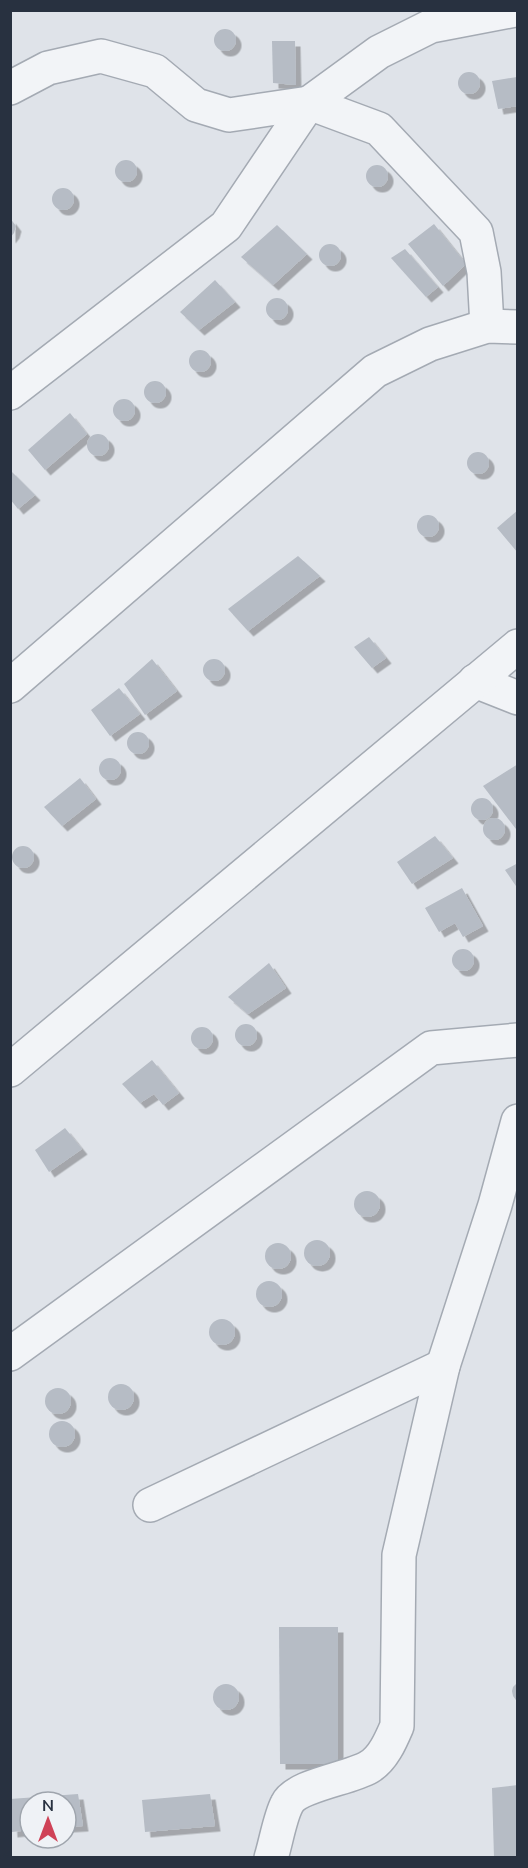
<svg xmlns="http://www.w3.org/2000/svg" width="528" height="1868" viewBox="0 0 528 1868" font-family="'Nunito Sans',sans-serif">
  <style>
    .building { fill: #b6bcc5; filter: url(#shadow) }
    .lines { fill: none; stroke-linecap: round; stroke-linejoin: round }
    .street-casing { stroke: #a4aab3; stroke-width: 36 }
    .street { stroke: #f2f4f7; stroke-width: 33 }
  </style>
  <defs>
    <filter id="shadow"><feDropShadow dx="5.5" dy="5.5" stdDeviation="0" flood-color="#0004"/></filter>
  </defs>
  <rect width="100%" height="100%" fill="#dfe3e9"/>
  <!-- building -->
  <g class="building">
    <circle cx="225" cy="40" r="11"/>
    <polygon points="272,41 295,41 296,85 273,83"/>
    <circle cx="469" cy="83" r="11"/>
    <polygon points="517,77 518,106 498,109 492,81"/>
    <circle cx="126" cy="171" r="11"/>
    <circle cx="377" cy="176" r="11"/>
    <circle cx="63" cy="199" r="11"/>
    <polygon points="10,218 16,226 14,233 10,238"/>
    <polygon points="434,224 466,264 443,286 408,244"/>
    <polygon points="277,225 307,254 273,285 241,257"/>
    <circle cx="330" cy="255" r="11"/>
    <polygon points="405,249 438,287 426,297 391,258"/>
    <polygon points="215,280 235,302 199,330 180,312"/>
    <circle cx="277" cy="309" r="11"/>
    <circle cx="200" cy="361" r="11"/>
    <circle cx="155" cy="392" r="11"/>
    <circle cx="124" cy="410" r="11"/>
    <polygon points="70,413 87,434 45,470 28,450"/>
    <circle cx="98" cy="445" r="11"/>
    <circle cx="478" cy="463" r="11"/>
    <polygon points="10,470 35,495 18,509 10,499"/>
    <polygon points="518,510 518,553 497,528"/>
    <circle cx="428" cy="526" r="11"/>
    <polygon points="298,556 320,576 248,631 228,609"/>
    <polygon points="369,637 386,658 372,668 354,647"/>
    <circle cx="214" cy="670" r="11"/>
    <polygon points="152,659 177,691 145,715 124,684"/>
    <polygon points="119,688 140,714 110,736 91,710"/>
    <circle cx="138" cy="743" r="11"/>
    <circle cx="110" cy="769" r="11"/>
    <polygon points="518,764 518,827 516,829 483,786"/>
    <polygon points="80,778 96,799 62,826 44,807"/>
    <circle cx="482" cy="809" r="11"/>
    <circle cx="494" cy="829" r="11"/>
    <polygon points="435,836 453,858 412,884 397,862"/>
    <circle cx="23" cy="857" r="11"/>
    <polygon points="518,863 518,889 505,870"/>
    <polygon points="462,888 483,926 463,937 455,923 439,932 425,908"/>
    <circle cx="463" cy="960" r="11"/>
    <polygon points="269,963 286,988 248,1014 228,997"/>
    <circle cx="246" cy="1035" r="11"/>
    <circle cx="202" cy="1038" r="11"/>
    <polygon points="152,1060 179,1093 163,1105 154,1094 140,1103 122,1084"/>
    <polygon points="65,1128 82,1149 49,1172 35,1150"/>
    <circle cx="367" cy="1204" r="13"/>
    <circle cx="317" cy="1253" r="13"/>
    <circle cx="278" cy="1256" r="13"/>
    <circle cx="269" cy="1294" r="13"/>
    <circle cx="222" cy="1332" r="13"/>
    <circle cx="121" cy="1397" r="13"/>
    <circle cx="58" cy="1401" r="13"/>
    <circle cx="62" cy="1434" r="13"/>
    <polygon points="279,1627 338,1627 338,1764 280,1764"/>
    <polygon points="518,1682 518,1703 513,1696 512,1691 513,1687"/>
    <circle cx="226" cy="1697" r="13"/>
    <polygon points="518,1785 518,1856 494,1858 492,1788"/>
    <polygon points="78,1794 83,1826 66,1827 66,1802 30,1802 30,1830 12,1832 10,1799"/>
    <polygon points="210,1794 215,1826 145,1832 142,1800"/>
  </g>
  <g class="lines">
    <defs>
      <g id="street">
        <polyline points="10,88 48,68 101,56 155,71 196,105 229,115 309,103 379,129 476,232 484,272 487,326"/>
        <polyline points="10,393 226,226 309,103 379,52 431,26 515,10"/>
        <polyline points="475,681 518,698"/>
        <polyline points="10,686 375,371 430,344 487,326 518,327"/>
        <polyline points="10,1070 518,646"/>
        <polyline points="10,1354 431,1048 518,1040"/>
        <polyline points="150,1505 443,1366"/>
        <path d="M271 1858C276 1842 280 1817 287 1804 296 1785 349 1779 369 1767 383 1759 391 1740 397 1726L399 1555 443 1366 495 1205 518 1121"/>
      </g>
    </defs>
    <!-- street casing -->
    <use href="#street" class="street-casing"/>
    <!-- street -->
    <use href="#street" class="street"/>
  </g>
  <!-- border -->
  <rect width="528" height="1868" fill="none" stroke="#283140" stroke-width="24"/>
  <!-- north arrow -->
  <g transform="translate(48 1820)"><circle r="28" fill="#eff2f6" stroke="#9fa5ad" stroke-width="1.5"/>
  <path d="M0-4.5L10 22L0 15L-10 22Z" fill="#cf4257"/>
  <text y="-9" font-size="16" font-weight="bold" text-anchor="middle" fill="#283140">N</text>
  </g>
</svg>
